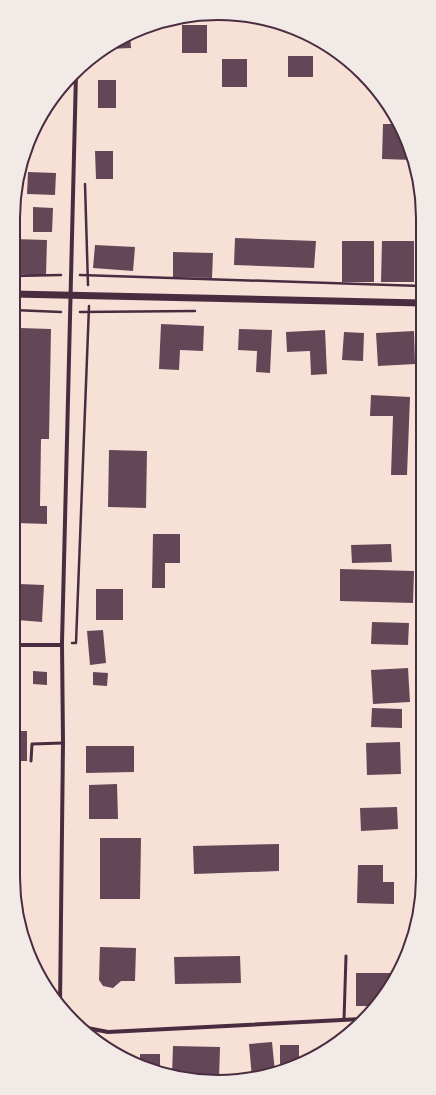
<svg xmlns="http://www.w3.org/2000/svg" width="436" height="1095" viewBox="0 0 436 1095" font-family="'Roboto Condensed',sans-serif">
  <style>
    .building { fill: #644757 }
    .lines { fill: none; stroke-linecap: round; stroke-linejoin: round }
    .path { stroke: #4a2c40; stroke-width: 2.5 }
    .service { stroke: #4a2c40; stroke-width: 3 }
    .minor { stroke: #4a2c40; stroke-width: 4 }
    .tertiary { stroke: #4a2c40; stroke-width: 7 }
    .rim { fill: none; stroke: #4a2c40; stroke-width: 2 }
  </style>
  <rect width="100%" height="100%" fill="#f7e1d7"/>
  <!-- building -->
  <g class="building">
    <rect x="182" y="25" width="25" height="28"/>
    <polygon points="130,33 131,48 108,49 127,34"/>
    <rect x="288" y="56" width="25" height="21"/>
    <rect x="222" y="59" width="25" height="28"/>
    <rect x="98" y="80" width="18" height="28"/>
    <polygon points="383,124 398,124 407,139 413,160 382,159"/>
    <polygon points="95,151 113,151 113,179 96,179"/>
    <polygon points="28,172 56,173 55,195 27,194"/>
    <polygon points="33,207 53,208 52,232 33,232"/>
    <polygon points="235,238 316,241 314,268 234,265"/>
    <polygon points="13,239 47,240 46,276 13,274"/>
    <rect x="342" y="241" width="32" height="41"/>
    <polygon points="382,241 414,241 414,282 381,282"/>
    <polygon points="95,245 135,247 133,271 93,268"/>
    <polygon points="173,252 213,253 212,278 173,277"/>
    <polygon points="161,324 204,326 203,351 180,350 179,370 159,369"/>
    <polygon points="20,328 51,329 49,439 41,439 40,506 47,506 47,524 16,523"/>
    <polygon points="239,329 272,330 270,373 256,372 257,351 238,350"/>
    <polygon points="325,330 327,374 311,375 310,351 287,352 286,332"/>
    <polygon points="414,331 415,364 378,366 376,333"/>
    <polygon points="344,332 364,333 363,361 342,360"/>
    <polygon points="371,395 410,397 407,475 391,475 393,416 370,416"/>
    <polygon points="109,450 147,451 146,508 108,507"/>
    <polygon points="153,534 180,534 180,563 165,563 165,588 152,588"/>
    <polygon points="391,544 392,562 352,563 351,545"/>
    <polygon points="340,569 414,571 413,603 340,601"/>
    <polygon points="19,584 44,585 42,622 17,620"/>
    <rect x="96" y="589" width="27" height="31"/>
    <polygon points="372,622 409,623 408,645 371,644"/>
    <polygon points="103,630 106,663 90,665 87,631"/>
    <polygon points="408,668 410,702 373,704 371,670"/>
    <polygon points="33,671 47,672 47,685 33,684"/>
    <polygon points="93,672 108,673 107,686 93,685"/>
    <polygon points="372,708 402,709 402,728 371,727"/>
    <rect x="13" y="731" width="14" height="30"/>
    <polygon points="400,742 401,774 367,775 366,743"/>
    <polygon points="86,746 134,746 134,772 86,773"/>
    <polygon points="117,784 118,819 89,819 89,785"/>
    <polygon points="397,807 398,829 361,831 360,808"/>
    <polygon points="100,838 141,838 140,899 100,899"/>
    <polygon points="279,844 279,871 194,874 193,846"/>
    <polygon points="358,865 383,865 383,882 394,882 394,904 357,903"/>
    <polygon points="100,947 136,948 135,981 121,981 113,988 103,986 99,980"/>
    <polygon points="240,956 241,983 175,984 174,957"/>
    <polygon points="356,973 396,973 380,1002 376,1006 356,1006"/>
    <polygon points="272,1042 275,1072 258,1078 252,1078 249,1044"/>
    <polygon points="280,1045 299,1045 299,1062 280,1070"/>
    <polygon points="173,1046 220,1047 219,1079 188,1079 172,1074"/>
    <polygon points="140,1054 160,1054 160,1070 140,1063"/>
  </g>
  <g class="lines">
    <!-- path -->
    <g class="path">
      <polyline points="85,184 88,285"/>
      <polyline points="80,275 421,286"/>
      <polyline points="13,276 61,275"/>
      <polyline points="13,310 61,312"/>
      <polyline points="80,312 195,311"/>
      <polyline points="72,643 76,643 89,306"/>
    </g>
    <!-- service -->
    <g class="service">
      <polyline points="31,761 32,744 63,743"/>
      <polyline points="344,1020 346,956"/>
    </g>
    <!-- minor -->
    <g class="minor">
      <polyline points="13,645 62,645"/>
      <polyline points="420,894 423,773"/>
      <polyline points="60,1005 63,743 62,643 76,74"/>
      <polyline points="82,1027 108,1032 361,1019"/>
    </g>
    <!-- tertiary -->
    <polyline class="tertiary" points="13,294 422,303"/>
  </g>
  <!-- crop -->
  <path d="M0 0H436V1095H0ZM218 20H218A198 198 0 0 1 416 218V877A198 198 0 0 1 218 1075H218A198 198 0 0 1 20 877V218A198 198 0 0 1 218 20Z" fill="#f1eae7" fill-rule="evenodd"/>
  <path class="rim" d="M218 20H218A198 198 0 0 1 416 218V877A198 198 0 0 1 218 1075H218A198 198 0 0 1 20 877V218A198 198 0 0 1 218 20Z"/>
</svg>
